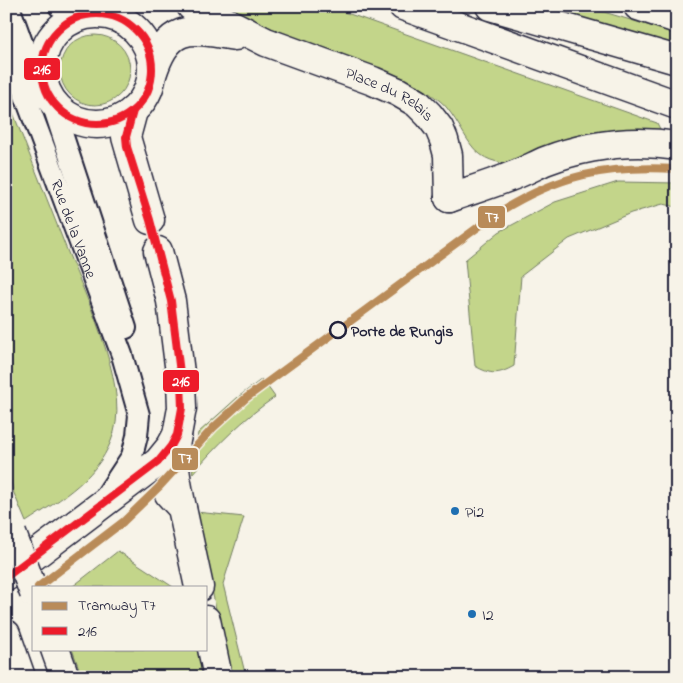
<svg xmlns="http://www.w3.org/2000/svg" width="683" height="683" viewBox="0 0 683 683" font-family="'Indie Flower',sans-serif">
  <style>
    .green { fill: #c3d58a; stroke: #727c62 }
    .lines { fill: none; stroke-linecap: round; stroke-linejoin: round }
    .minor-casing { stroke: #22223b; stroke-width: 24 }
    .secondary-casing { stroke: #22223b; stroke-width: 31 }
    .trunk-casing { stroke: #22223b; stroke-width: 31 }
    .motorway-casing { stroke: #22223b; stroke-width: 31 }
    .minor { stroke: #f7f3e8; stroke-width: 20 }
    .secondary { stroke: #f7f3e8; stroke-width: 28 }
    .trunk { stroke: #f7f3e8; stroke-width: 28 }
    .motorway { stroke: #f7f3e8; stroke-width: 28 }
    .motorway-bridge-casing { stroke: #22223b; stroke-width: 31; stroke-linecap: butt }
    .motorway-bridge { stroke: #f7f3e8; stroke-width: 28 }
    .bus-1-casing { stroke: #f7f3e8; stroke-width: 11 }
    .bus-1 { stroke: #ed1b2a; stroke-width: 8 }
    .tram-1-casing { stroke: #f7f3e8; stroke-width: 11 }
    .tram-1 { stroke: #b98b59; stroke-width: 8 }
    .stop-dot { fill: #f7f3e8; stroke: #22223b; stroke-width: 2.5 }
    .poi-dot { fill: #1f6fb2; stroke: #f7f3e8; stroke-width: 2 }
    .labels { text-anchor: middle; stroke-width: 4; stroke-linejoin: round; paint-order: stroke }
    .street-label { font-size: 16px; fill: #22223b; stroke: #f7f3e8 }
    .stop-label { font-size: 16px; font-weight: bold; fill: #22223b; stroke: #f7f3e8; text-anchor: start }
    .poi-label { font-size: 16px; fill: #22223b; stroke: #f7f3e8; text-anchor: start }
    .line-badge { stroke: #f7f3e8; stroke-width: 2 }
    .badge-label { font-size: 14px; text-anchor: middle; font-weight: bold; fill: #fff }
  </style>
  <rect width="100%" height="100%" fill="#f7f3e8"/>
  <filter id="ink" filterUnits="userSpaceOnUse"><feTurbulence type="fractalNoise" baseFrequency=".02" numOctaves="2"/><feDisplacementMap in="SourceGraphic" scale="10" xChannelSelector="R" yChannelSelector="G"/><feConvolveMatrix kernelMatrix="1 2 1 2 8 2 1 2 1" color-interpolation-filters="sRGB"/></filter>
  <g filter="url(#ink)">
    <!-- green -->
    <g class="green">
      <path d="M212 6H327L657 123 661 131 519 164C469 164 472 140 447 108 440 99 428 93 419 86Z"/>
      <polygon points="542,6 584,6 677,34 677,48"/>
      <circle cx="95" cy="70" r="35"/>
      <path d="M6 95C25 143 44 192 63 240 82 289 129 382 114 432 102 476 61 499 26 522L13 491 6 457Z"/>
      <path d="M618 182 677 183V207L663 204 631 213 569 239 521 276 514 366C498 375 491 375 475 366L465 260 499 232 555 202Z"/>
      <path d="M262 379 275 397C243 419 217 445 192 474L198 433 238 397Z"/>
      <polygon points="196,512 244,517 223,584 246,677 230,677"/>
      <polygon points="118,551 173,587 72,587"/>
      <polygon points="72,649 197,649 203,677 82,677"/>
    </g>
    <g class="lines">
      <defs>
        <g id="minor">
          <polyline points="9,6 28,59 44,86"/>
          <polyline points="59,6 88,15"/>
          <path id="s1" d="M6 45 122 355 139 415 137 436 132 456 107 494"/>
          <polyline points="51,100 126,328"/>
        </g>
        <g id="secondary">
          <path id="s2" d="M191 6 201 9 266 42 373 81 398 92 417 103 429 115 439 128 444 140 448 155 449 198"/>
          <circle cx="97" cy="69" r="55"/>
          <path d="M152 75C168 23 189 28 235 36"/>
          <polyline points="133,111 126,137 150,220"/>
          <path d="M177 435C171 460 177 483 182 508"/>
          <polyline points="6,577 158,462 171,446 177,435 182,408 181,381 171,301 158,251"/>
        </g>
        <g id="trunk">
          <polyline points="403,6 677,105"/>
          <polyline points="490,6 677,60"/>
          <polyline points="638,6 677,19"/>
          <path d="M449 198C472 190 495 183 517 174 527 170 536 165 545 161 587 145 632 139 677 146"/>
        </g>
        <g id="motorway">
          <polyline points="169,494 182,508 199,587"/>
          <polyline points="206,620 218,677"/>
          <polyline points="6,634 21,677"/>
          <polyline points="55,649 65,677"/>
        </g>
      </defs>
      <!-- minor casing -->
      <use href="#minor" class="minor-casing"/>
      <!-- secondary casing -->
      <use href="#secondary" class="secondary-casing"/>
      <!-- trunk casing -->
      <use href="#trunk" class="trunk-casing"/>
      <!-- motorway casing -->
      <use href="#motorway" class="motorway-casing"/>
      <!-- minor -->
      <use href="#minor" class="minor"/>
      <!-- secondary -->
      <use href="#secondary" class="secondary"/>
      <!-- trunk -->
      <use href="#trunk" class="trunk"/>
      <!-- motorway -->
      <use href="#motorway" class="motorway"/>
      <defs>
        <polyline id="motorway-bridge" points="12,534 34,593"/>
      </defs>
      <!-- motorway-bridge casing -->
      <use href="#motorway-bridge" class="motorway-bridge-casing"/>
      <!-- motorway-bridge -->
      <use href="#motorway-bridge" class="motorway-bridge"/>
      <defs>
        <g id="bus-1">
          <circle cx="97" cy="69" r="55"/>
          <polyline points="6,577 158,462 171,446 177,435 182,408 181,381 171,301 150,220 127,147 126,137 133,111"/>
        </g>
      </defs>
      <!-- bus-1 casing -->
      <use href="#bus-1" class="bus-1-casing"/>
      <!-- bus-1 -->
      <use href="#bus-1" class="bus-1"/>
      <defs>
        <path id="tram-1" d="M38 587 123 522 159 487 213 428 246 398 496 214C558 175 604 165 677 169"/>
      </defs>
      <!-- tram-1 casing -->
      <use href="#tram-1" class="tram-1-casing"/>
      <!-- tram-1 -->
      <use href="#tram-1" class="tram-1"/>
    </g>
  </g>
  <!-- markers -->
  <circle class="stop-dot" cx="338" cy="330" r="8"/>
  <g class="poi-dot">
    <circle cx="455" cy="511" r="5"/>
    <circle cx="472" cy="614" r="5"/>
  </g>
  <g class="labels">
    <!-- street labels -->
    <g class="street-label">
      <text dy="6" stroke="none"><textPath href="#s2" startOffset="218">Place du Relais</textPath></text>
      <text dy="6" stroke="none"><textPath href="#s1" startOffset="196">Rue de la Vanne</textPath></text>
    </g>
    <!-- stop labels -->
    <g class="stop-label">
      <text x="351" y="336">Porte de Rungis</text>
    </g>
    <!-- poi labels -->
    <g class="poi-label">
      <text x="465" y="517">Pi2</text>
      <text x="482" y="620">I2</text>
    </g>
  </g>
  <g class="line-badge">
    <rect x="23" y="57" width="38" height="24" rx="5" fill="#ed1b2a"/>
    <rect x="477" y="205" width="29" height="24" rx="5" fill="#b98b59"/>
    <rect x="162" y="369" width="38" height="24" rx="5" fill="#ed1b2a"/>
    <rect x="171" y="447" width="28" height="24" rx="5" fill="#b98b59"/>
  </g>
  <g class="badge-label">
    <text x="42" y="74">216</text>
    <text x="492" y="222">T7</text>
    <text x="181" y="386">216</text>
    <text x="185" y="463">T7</text>
  </g>
  <!-- margin -->
  <rect width="683" height="683" fill="none" stroke="#f7f3e8" stroke-width="25"/>
  <rect x="12" y="12" width="658" height="658" fill="none" stroke="#22223b" stroke-width="2" filter="url(#ink)"/>
  <!-- legend -->
  <rect x="32" y="586" width="175" height="65" fill="#f7f3e8" stroke="#a29fa3"/>
  <rect x="42" y="602" width="25" height="8" fill="#b98b59" stroke="#a29fa3"/>
  <text x="78" y="610" font-size="15" fill="#22223b">Tramway T7</text>
  <rect x="42" y="627" width="25" height="8" fill="#ed1b2a" stroke="#a29fa3"/>
  <text x="78" y="636" font-size="15" fill="#22223b">216</text>
</svg>
